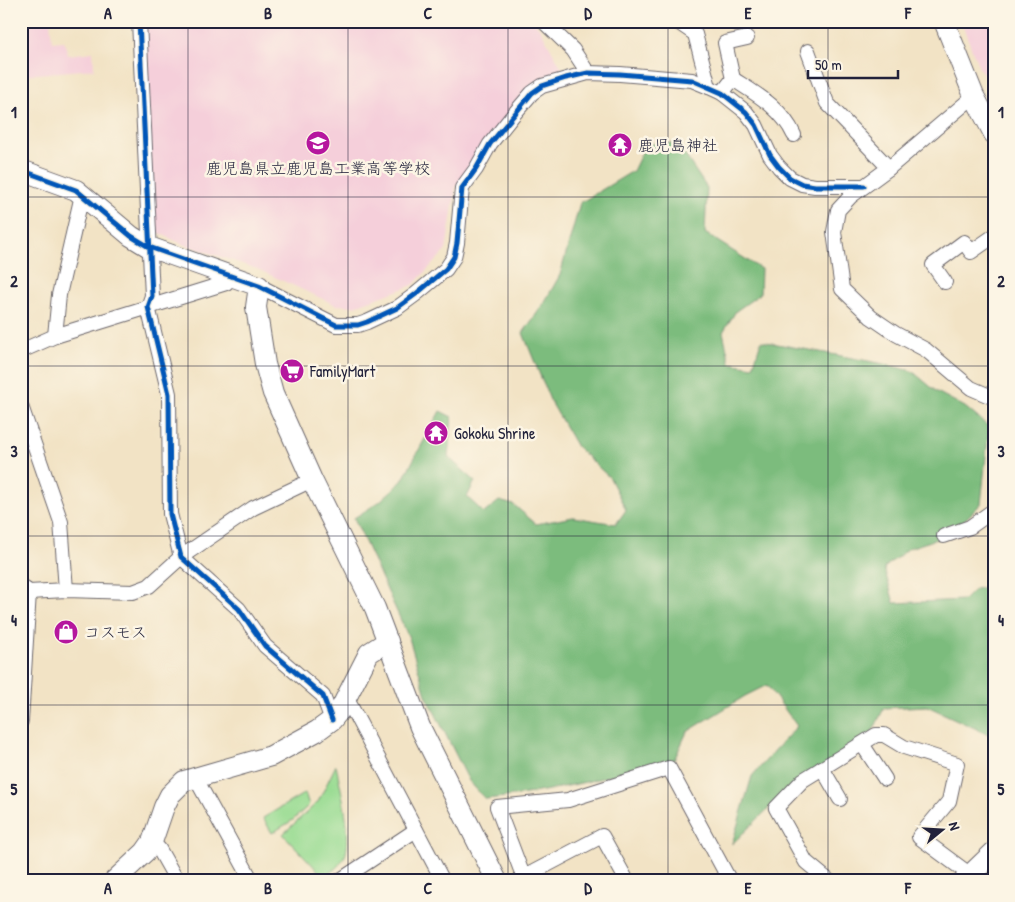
<svg xmlns="http://www.w3.org/2000/svg" width="1015" height="902" viewBox="0 0 1015 902" font-family="'Patrick Hand','Klee One',sans-serif">
  <style>
    .built { fill: #f5cfda }
    .green { fill: #9adc93; stroke: #5e7f67 }
    .forest { fill: #7bbc7d; stroke: #4e6f5c }
    .lines { fill: none; stroke-linecap: round; stroke-linejoin: round }
    .street-casing { stroke: #6b666b; stroke-width: 16 }
    .secondary-casing { stroke: #6b666b; stroke-width: 22 }
    .street { stroke: #fff; stroke-width: 14 }
    .secondary { stroke: #fff; stroke-width: 20 }
    .cycleway-casing { stroke: #fcf5e5; stroke-width: 8 }
    .cycleway { stroke: #0057b8; stroke-width: 5 }
    .grid { fill: none; stroke: #22223b; stroke-width: 1; stroke-opacity: 0.55 }
    .labels { text-anchor: middle; stroke-width: 5; stroke-linejoin: round; paint-order: stroke }
    .poi-label { font-size: 16px; fill: #22223b; stroke: #fcf5e5; text-anchor: start }
    .neatline { fill: none; stroke: #22223b; stroke-width: 2 }
    .grid-label { font-size: 16px; text-anchor: middle; font-weight: bold; fill: #22223b }
  </style>
  <rect width="100%" height="100%" fill="#fcf5e5"/>
  <filter id="ink" filterUnits="userSpaceOnUse"><feTurbulence type="fractalNoise" baseFrequency=".02" numOctaves="2"/><feDisplacementMap in="SourceGraphic" scale="10" xChannelSelector="R" yChannelSelector="G"/><feConvolveMatrix kernelMatrix="1 2 1 2 8 2 1 2 1" color-interpolation-filters="sRGB"/></filter>
  <filter id="wash" filterUnits="userSpaceOnUse"><feTurbulence type="fractalNoise" baseFrequency=".0096" numOctaves="4" result="noise"/><feDisplacementMap in="SourceGraphic" scale="20" xChannelSelector="R" yChannelSelector="G"/><feGaussianBlur stdDeviation="1.12" result="paint"/><feColorMatrix in="noise" values="0 0 0 0 0 0 0 0 0 0 0 0 0 0 0 0 0 1.4 0 .05"/><feComposite in="paint" operator="in"/></filter>
  <g filter="url(#wash)">
    <rect width="100%" height="100%" fill="#f2e3c5"/>
    <!-- built -->
    <g class="built">
      <polygon points="21,21 50,21 52,42 64,41 68,55 93,52 94,69 25,75 25,152 21,151"/>
      <polygon points="144,21 533,21 540,29 564,72 533,84 456,187 446,250 413,285 355,306 336,305 257,269 180,243 153,230"/>
      <polygon points="961,21 994,21 994,91 979,68"/>
    </g>
    <!-- green -->
    <g class="green">
      <path d="M336 765C340 786 354 840 344 858 339 866 332 872 324 877L283 834 318 802Z"/>
      <polygon points="305,793 309,805 293,820 272,833 263,818"/>
    </g>
    <!-- forest -->
    <path class="forest" d="M677 143 707 188 705 233 761 269 760 294 736 311 723 332 730 363 753 367 761 341 879 363 912 371 937 392 965 407 989 427 981 504 949 535 909 548 884 568 894 603 964 600 975 589 994 586V737L927 706 884 708 873 731 770 807 732 844 752 776 797 726 767 685 745 696 687 732 674 760C612 775 549 794 485 799L469 781 426 695 409 638 354 518 379 502 402 481 440 411 452 417 448 457 475 481 467 497 484 513 499 501 514 505 536 524 573 517 616 524 626 510 610 478 577 447 550 400 523 333 544 303 560 275 580 203 633 171 646 144Z"/>
  </g>
  <g filter="url(#ink)">
    <g class="lines">
      <defs>
        <g id="street">
          <polyline points="139,21 152,296 148,307 169,394 170,514 181,557 239,609 265,646 323,696 332,720"/>
          <polyline points="543,21 573,50 588,73"/>
          <polyline points="676,21 695,34 709,87"/>
          <polyline points="808,51 827,103 889,168"/>
          <polyline points="733,79 725,43 747,38"/>
          <path d="M722 93 733 79C756 94 782 108 794 135"/>
          <polyline points="974,96 889,168 851,196 838,210 834,232 842,289 871,317 896,334 926,350 971,388 994,398"/>
          <polyline points="945,282 933,265 964,242 971,252 994,236"/>
          <polyline points="259,286 336,325 358,325 367,322 397,308 416,294 446,269 454,257 457,243 462,188 476,169 490,144 514,114 532,93 542,86 588,73 620,74 692,80 709,87 722,93 746,112 756,125 770,155 779,167 790,178 802,184 815,186 864,186"/>
          <polyline points="55,336 59,295 82,195"/>
          <polyline points="21,351 55,336 226,283 233,276"/>
          <polyline points="21,406 61,522 66,590"/>
          <polyline points="944,536 970,527 994,510"/>
          <polyline points="21,586 29,592 66,590 133,592 149,586 181,557 253,508 312,480"/>
          <polyline points="347,699 443,881"/>
          <polyline points="21,721 29,592"/>
          <polyline points="862,744 885,779"/>
          <polyline points="822,768 840,799"/>
          <polyline points="195,777 252,881"/>
          <polyline points="152,842 159,849 177,881"/>
          <polyline points="524,877 602,836 627,881"/>
          <polyline points="339,881 416,830"/>
          <polyline points="525,881 497,807 568,800 669,768 730,881"/>
          <polyline points="829,881 806,862 776,808 803,780 876,735 884,735 904,747 957,764 949,801 919,837 969,874"/>
        </g>
        <g id="secondary">
          <polyline points="944,21 974,96 994,134"/>
          <polyline points="21,170 76,190 131,236 149,247 259,286 256,307 265,364 273,393 312,480 375,608 420,727 497,881"/>
          <polyline points="114,881 145,852 152,842 164,807 170,795 184,781 271,756 317,731 332,720 340,710 369,653 388,641"/>
          <polyline points="964,881 994,852"/>
        </g>
      </defs>
      <!-- street casing -->
      <use href="#street" class="street-casing"/>
      <!-- secondary casing -->
      <use href="#secondary" class="secondary-casing"/>
      <!-- street -->
      <use href="#street" class="street"/>
      <!-- secondary -->
      <use href="#secondary" class="secondary"/>
      <defs>
        <g id="cycleway">
          <polyline points="139,21 152,296 148,307 169,394 170,514 181,557 239,609 265,646 323,696 332,720"/>
          <polyline points="21,170 76,190 131,236 149,247 259,286 336,325 358,325 367,322 397,308 416,294 446,269 454,257 457,243 462,188 476,169 490,144 532,93 542,86 566,78 588,73 620,74 692,80 722,93 746,112 756,125 770,155 779,167 790,178 802,184 815,186 864,186"/>
        </g>
      </defs>
      <!-- cycleway casing -->
      <use href="#cycleway" class="cycleway-casing"/>
      <!-- cycleway -->
      <use href="#cycleway" class="cycleway"/>
    </g>
  </g>
  <!-- grid -->
  <path class="grid" d="M188 21V881M348 21V881M508 21V881M668 21V881M828 21V881M21 197H994M21 366H994M21 536H994M21 705H994"/>
  <!-- icons -->
  <defs>
    <symbol id="school-disc" viewBox="-11 -11 22 22"><circle r="9.5" fill="#b5179e" stroke="#fcf5e5"/><path d="M0-5L7-2L0 1L-7-2ZM-4 1L0 2.5L4 1V4Q0 6-4 4Z" fill="#fff"/></symbol>
    <symbol id="temple-disc" viewBox="-11 -11 22 22"><circle r="9.5" fill="#b5179e" stroke="#fcf5e5"/><path d="M0-6L5-2H3V0L6.5 2.5H4V6H1.5V3h-3V6H-4V2.5H-6.5L-3 0V-2H-5Z" fill="#fff"/></symbol>
    <symbol id="supermarket-disc" viewBox="-11 -11 22 22"><circle r="9.5" fill="#b5179e" stroke="#fcf5e5"/><path d="M-6-5.5h2.5l.6 2H6L4.5 2H-2.5L-4.4-4H-6ZM-1.5 3.2a1.3 1.3 0 1 0 .1 0ZM3 3.2a1.3 1.3 0 1 0 .1 0Z" fill="#fff"/></symbol>
    <symbol id="shop-disc" viewBox="-11 -11 22 22"><circle r="9.5" fill="#b5179e" stroke="#fcf5e5"/><path d="M-5-2.5h2.3a2.7 3.5 0 0 1 5.4 0H5L5.5 6h-11ZM-1.5-2.5h3a1.5 2.3 0 0 0-3 0Z" fill="#fff"/></symbol>
  </defs>
  <g fill-rule="evenodd">
    <use href="#school-disc" x="304" y="129" width="28" height="28"/>
    <use href="#temple-disc" x="606" y="131" width="28" height="28"/>
    <use href="#supermarket-disc" x="278" y="357" width="28" height="28"/>
    <use href="#temple-disc" x="422" y="419" width="28" height="28"/>
    <use href="#shop-disc" x="52" y="618" width="28" height="28"/>
  </g>
  <g class="labels">
    <!-- poi labels -->
    <g class="poi-label">
      <text x="638" y="151">鹿児島神社</text>
      <text x="318" y="174" text-anchor="middle">鹿児島県立鹿児島工業高等学校</text>
      <text x="310" y="377">FamilyMart</text>
      <text x="454" y="439">Gokoku Shrine</text>
      <text x="84" y="638">コスモス</text>
    </g>
  </g>
  <!-- margin -->
  <rect width="1015" height="902" fill="none" stroke="#fcf5e5" stroke-width="55"/>
  <!-- north arrow -->
  <g transform="translate(942 830) rotate(72)" stroke="#fcf5e5" stroke-width="4" paint-order="stroke">
  <path d="M0-4L9 19L0 12L-9 19Z" fill="#22223b"/>
  <text y="-8" font-size="14" font-weight="bold" text-anchor="middle" fill="#22223b">N</text>
  </g>
  <!-- scale -->
  <path d="M808 70v8h90v-8" fill="none" stroke="#22223b" stroke-width="2.5"/>
  <text x="815" y="70" font-size="15" fill="#22223b" stroke="#fcf5e5" stroke-width="4" paint-order="stroke">50 m</text>
  <rect x="28" y="28" width="960" height="846" class="neatline"/>
  <g class="grid-label">
    <text x="108" y="19">A</text>
    <text x="268" y="19">B</text>
    <text x="428" y="19">C</text>
    <text x="588" y="19">D</text>
    <text x="748" y="19">E</text>
    <text x="908" y="19">F</text>
    <text x="14" y="118">1</text>
    <text x="1001" y="118">1</text>
    <text x="14" y="287">2</text>
    <text x="1001" y="287">2</text>
    <text x="14" y="457">3</text>
    <text x="1001" y="457">3</text>
    <text x="14" y="626">4</text>
    <text x="1001" y="626">4</text>
    <text x="14" y="795">5</text>
    <text x="1001" y="795">5</text>
    <text x="108" y="894">A</text>
    <text x="268" y="894">B</text>
    <text x="428" y="894">C</text>
    <text x="588" y="894">D</text>
    <text x="748" y="894">E</text>
    <text x="908" y="894">F</text>
  </g>
</svg>
